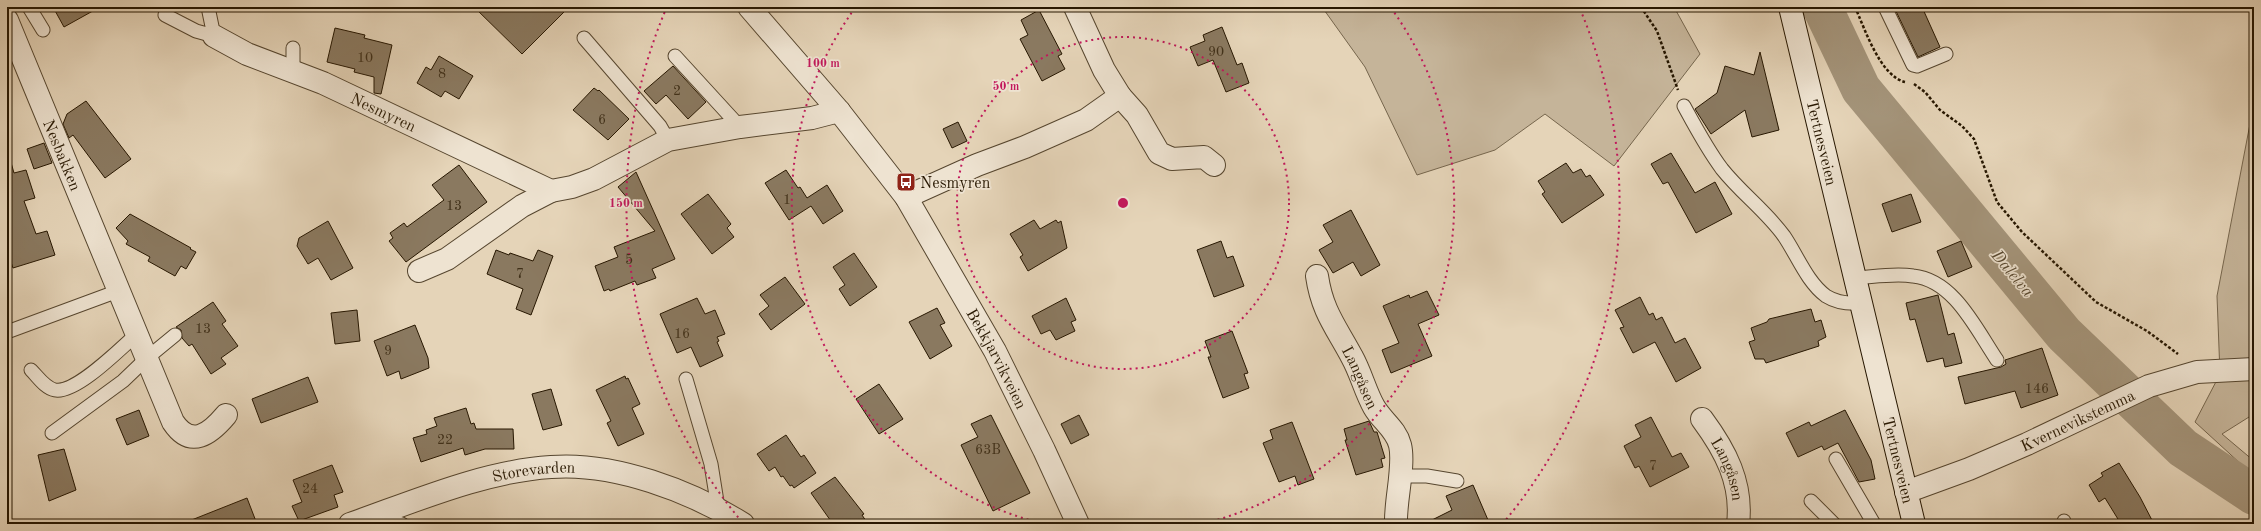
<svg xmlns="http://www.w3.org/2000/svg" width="2261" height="531" viewBox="0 0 2261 531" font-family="'Old Standard TT',serif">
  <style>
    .green { fill: #c5b499; stroke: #76664d }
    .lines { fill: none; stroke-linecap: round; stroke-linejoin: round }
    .river { stroke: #a4947a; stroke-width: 40 }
    .building { fill: #8a7960; stroke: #271701 }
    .service-casing { stroke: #56462f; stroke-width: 15 }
    .minor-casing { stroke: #56462f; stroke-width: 24 }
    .tertiary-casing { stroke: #56462f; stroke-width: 24 }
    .secondary-casing { stroke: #271701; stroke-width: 24 }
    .path { stroke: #271701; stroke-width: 2.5; stroke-dasharray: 3 2; stroke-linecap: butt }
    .service { stroke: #eee3d1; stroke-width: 13 }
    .minor { stroke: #eee3d1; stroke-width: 22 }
    .tertiary { stroke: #eee3d1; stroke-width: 22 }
    .secondary { stroke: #eee3d1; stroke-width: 22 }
    .ring { fill: none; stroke: #c2185b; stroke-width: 2; stroke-dasharray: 2 4 }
    .labels { text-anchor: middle; stroke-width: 3.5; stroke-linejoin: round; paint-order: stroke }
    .number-label { font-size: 14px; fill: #403019 }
    .street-label { font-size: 16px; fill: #271701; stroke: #eee3d1 }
    .poi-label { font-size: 16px; fill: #271701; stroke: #eee3d1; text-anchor: start }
    .water-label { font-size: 17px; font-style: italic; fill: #594931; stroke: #eee3d1 }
    .centre { fill: #c2185b; stroke: #eee3d1; stroke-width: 2 }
    .ring-label { font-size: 12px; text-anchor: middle; font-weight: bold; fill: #c2185b; stroke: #eee3d1; stroke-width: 3.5; stroke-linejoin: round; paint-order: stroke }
  </style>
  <rect width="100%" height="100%" fill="#e5d4b8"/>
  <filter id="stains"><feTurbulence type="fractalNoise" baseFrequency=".005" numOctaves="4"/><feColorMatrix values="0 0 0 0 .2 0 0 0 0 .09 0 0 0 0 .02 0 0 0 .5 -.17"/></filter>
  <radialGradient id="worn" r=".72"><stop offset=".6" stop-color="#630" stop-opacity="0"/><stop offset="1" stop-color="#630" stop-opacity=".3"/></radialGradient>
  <!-- green -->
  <g class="green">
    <polygon points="1322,7 1674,7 1700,54 1614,166 1545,114 1495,150 1417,175 1365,67"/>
    <polygon points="2254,103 2254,418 2249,417 2222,434 2254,461 2254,476 2195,422 2220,374 2217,296"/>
  </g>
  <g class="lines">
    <!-- river -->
    <polyline class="river" points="1822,7 1861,89 2064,334 2183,448 2254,495"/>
  </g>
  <!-- building -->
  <g class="building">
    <polygon points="53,7 100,7 64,27"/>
    <polygon points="474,7 569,7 522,54"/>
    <polygon points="1894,7 1922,7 1940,47 1918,57"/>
    <polygon points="1039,10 1062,54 1058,56 1065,69 1042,81 1020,39 1028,35 1021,20"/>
    <polygon points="1222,27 1237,65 1242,63 1249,83 1226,92 1213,60 1198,66 1190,47 1205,41 1203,35"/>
    <polygon points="335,28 365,35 364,38 392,45 381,94 374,93 374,77 354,72 355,69 327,62"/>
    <polygon points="1760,52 1779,130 1752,137 1745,110 1711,134 1695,109 1717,93 1725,66 1754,75"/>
    <polygon points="439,56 473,76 459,99 445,91 441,97 417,83 426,67 431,70"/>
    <polygon points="673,66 706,102 688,119 666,95 656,104 644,91"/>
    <polygon points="594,88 598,91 599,90 629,119 608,140 573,110"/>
    <polygon points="86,101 131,159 105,178 73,135 69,138 63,124 67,114"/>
    <polygon points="958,122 967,141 952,148 943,129"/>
    <polygon points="44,143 52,163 34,169 27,149"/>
    <polygon points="1671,153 1695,193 1715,182 1732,214 1696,233 1668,182 1663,184 1651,164"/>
    <polygon points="10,159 14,173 26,170 35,198 24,201 36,234 47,231 55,255 13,268 7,250 7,160"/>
    <polygon points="1566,163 1573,173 1581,169 1586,177 1590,175 1604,195 1562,223 1542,194 1545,192 1538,181"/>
    <polygon points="459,165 487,202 406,262 389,241 393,238 390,233 404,223 407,227 444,200 432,185"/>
    <polygon points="786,170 798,188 800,187 807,198 827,185 843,211 823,224 811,206 789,220 765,183"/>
    <polygon points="636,172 675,259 652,269 656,278 637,285 635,281 610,291 609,289 604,291 595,266 618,257 614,247 655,231 618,187"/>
    <polygon points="708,194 731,224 727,228 734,237 712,254 681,214"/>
    <polygon points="1911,194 1921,222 1892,232 1882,204"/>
    <polygon points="1351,210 1380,265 1361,276 1353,262 1333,273 1319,250 1333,242 1323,225"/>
    <polygon points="130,214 191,248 190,249 196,252 186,269 181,266 175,276 148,261 150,257 126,244 128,241 116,228"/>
    <polygon points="1034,220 1040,229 1056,220 1058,223 1061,221 1067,248 1028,271 1020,257 1023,255 1010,234"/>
    <polygon points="328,221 353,268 331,280 318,258 308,264 297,246 299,238"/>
    <polygon points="1221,241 1227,258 1233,256 1244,286 1214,297 1197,250"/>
    <polygon points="1961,241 1972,267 1948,277 1937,251"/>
    <polygon points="496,250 509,255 510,253 533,261 538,250 553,256 531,315 516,309 523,289 487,274"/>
    <polygon points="854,253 877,287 850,306 839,289 845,285 833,267"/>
    <polygon points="785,277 805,304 771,330 759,314 769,306 760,295"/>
    <polygon points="1427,291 1439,315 1418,324 1432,356 1391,373 1382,350 1399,343 1383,306 1409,295 1410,298"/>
    <polygon points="1938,295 1948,335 1954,333 1962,363 1945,367 1943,358 1927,362 1915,319 1910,320 1906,303"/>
    <polygon points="1640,297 1649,315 1653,313 1656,320 1662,317 1675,343 1685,338 1701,368 1676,382 1655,342 1633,353 1620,328 1624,327 1615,310"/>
    <polygon points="697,298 705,314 715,310 725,334 717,337 719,341 717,342 723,356 700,367 691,347 677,353 660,314"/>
    <polygon points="1066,298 1076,320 1071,322 1075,331 1056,340 1050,330 1041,334 1032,316"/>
    <polygon points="213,302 226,321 222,324 238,346 221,358 226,364 211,374 192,344 189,346 182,338 181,330 176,327"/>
    <polygon points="937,308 945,323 940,325 952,346 930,359 909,322"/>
    <polygon points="1811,309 1815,322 1821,320 1826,337 1818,341 1819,346 1766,363 1764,359 1755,359 1749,342 1755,340 1751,328 1767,322 1769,319"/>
    <polygon points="357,310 360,341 335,344 331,313"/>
    <polygon points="415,325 428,358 429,368 401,379 399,371 387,376 374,341"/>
    <polygon points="1232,331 1248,373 1244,374 1249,388 1223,398 1208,357 1211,357 1205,341"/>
    <polygon points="2042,348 2058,395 2021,408 2015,391 1965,404 1958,377 2001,367 2006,364 2005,360"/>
    <polygon points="625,376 626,379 628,378 640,404 632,408 644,434 618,446 607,423 611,421 596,390"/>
    <polygon points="308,377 318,402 261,423 252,399"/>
    <polygon points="879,384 903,419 879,434 856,399"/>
    <polygon points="551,389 562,425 543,430 532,394"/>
    <polygon points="466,408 471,424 474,423 476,429 513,429 514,449 485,449 465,455 463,448 421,462 413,438 427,434 426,430 437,426 434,418"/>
    <polygon points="139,410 149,436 127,445 116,419"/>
    <polygon points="1845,410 1871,460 1875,479 1859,482 1838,443 1824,450 1822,446 1798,457 1786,433 1809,422 1811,426"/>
    <polygon points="991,415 1030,493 993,511 961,445 978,437 971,424"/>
    <polygon points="1079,415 1089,435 1071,444 1061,424"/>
    <polygon points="1651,417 1672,457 1681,453 1689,467 1650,487 1639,466 1635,468 1624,446 1641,437 1635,425"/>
    <polygon points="1369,421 1374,432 1377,432 1385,458 1381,459 1383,467 1356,475 1345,440 1347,440 1344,429"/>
    <polygon points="1292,422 1314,479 1298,485 1295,476 1279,482 1263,443 1273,439 1270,430"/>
    <polygon points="786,435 801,457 804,455 816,473 794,488 792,485 790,486 783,476 781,477 775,467 769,471 757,454"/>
    <polygon points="64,449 76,490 49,501 38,455"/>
    <polygon points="2119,463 2140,497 2154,524 2121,524 2105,498 2099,502 2089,485 2103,476 2101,473"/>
    <polygon points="332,465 343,492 334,495 338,507 299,521 292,506 302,502 293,480"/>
    <polygon points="835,477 864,514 862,515 868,524 833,524 811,493"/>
    <polygon points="1473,485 1488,520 1478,524 1424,524 1452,510 1446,496"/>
    <polygon points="247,498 257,524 185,524 184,523"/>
  </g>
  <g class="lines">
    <defs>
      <g id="service">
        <polyline points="29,7 43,30"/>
        <polyline points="1885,7 1913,65 1917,66 1946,54"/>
        <polyline points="165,15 196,31 214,36 208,7"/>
        <polyline points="584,38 660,126 668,140"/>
        <polyline points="675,56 740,127"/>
        <polyline points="293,72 293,48"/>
        <path d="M1684 106C1696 128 1707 149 1722 169 1741 193 1766 211 1784 236 1797 255 1807 282 1826 296 1837 303 1848 304 1861 303"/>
        <path d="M1854 278C1873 277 1894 273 1913 276 1954 280 1976 329 1997 360"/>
        <polyline points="7,332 118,291"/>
        <path d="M31 370C38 377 45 388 55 390 76 394 121 348 137 334"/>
        <polyline points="686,379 711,464 718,508"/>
        <polyline points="52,433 123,381 147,358 175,335"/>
        <polyline points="1836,459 1874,524"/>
        <polyline points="1399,476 1427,476 1457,481"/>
        <polyline points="1811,501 1834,524"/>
        <polyline points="380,513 388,519 402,524"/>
        <polyline points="2064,524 2064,521"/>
      </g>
      <g id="minor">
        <path id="s1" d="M7 20 173 422C191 449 210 434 226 415"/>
        <path id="s2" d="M214 36 247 54 323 83 551 191 572 187 594 179 668 140 740 127 812 118 839 111"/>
        <polyline points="1120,96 1137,115 1159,153 1172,159 1204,157 1214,165"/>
        <polyline points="906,197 977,165 1025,147 1086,120 1120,96 1104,70 1075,7"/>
        <polyline points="419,271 447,259 522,206 551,191"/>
        <path id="s3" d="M1317 276C1322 311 1336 327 1352 357 1361 373 1365 391 1374 407 1382 421 1396 429 1400 445 1405 465 1395 501 1396 524"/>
        <path id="s4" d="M1702 419C1725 450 1743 483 1738 524"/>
        <path id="s5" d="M1906 492 1969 469 2027 444 2149 386 2197 372 2254 369"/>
        <path id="s6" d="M350 524C413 502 484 471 551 467 614 462 691 491 743 524"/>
      </g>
      <g id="tertiary">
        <path id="s7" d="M749 7 839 111 906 197 995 351 1044 450 1078 524"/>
      </g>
      <g id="secondary">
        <path id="s8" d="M1790 7 1914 524"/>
      </g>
    </defs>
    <!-- service casing -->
    <use href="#service" class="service-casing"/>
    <!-- minor casing -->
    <use href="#minor" class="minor-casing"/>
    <!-- tertiary casing -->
    <use href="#tertiary" class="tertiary-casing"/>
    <!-- secondary casing -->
    <use href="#secondary" class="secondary-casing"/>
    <!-- path -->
    <g class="path">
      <polyline points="1641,7 1657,31 1678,90"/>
      <path d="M1855 7C1865 29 1880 76 1905 82"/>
      <polyline points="1914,84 1925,92 1940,110 1962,126 1974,139 1997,202 2022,232 2096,302 2147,331 2178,354"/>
      <polyline points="2254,157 2254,158"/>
    </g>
    <!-- service -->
    <use href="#service" class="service"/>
    <!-- minor -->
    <use href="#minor" class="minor"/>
    <!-- tertiary -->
    <use href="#tertiary" class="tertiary"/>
    <!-- secondary -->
    <use href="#secondary" class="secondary"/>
  </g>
  <!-- distance rings -->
  <g class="ring">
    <circle cx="1123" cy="203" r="166"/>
    <path d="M1040 523A331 331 0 0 1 855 8M1391 8A331 331 0 0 1 1206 523"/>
    <path d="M742 522A497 497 0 0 1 666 9M1580 9A497 497 0 0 1 1504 522"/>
  </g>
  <!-- icons -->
  <defs>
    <symbol id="bus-square" viewBox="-11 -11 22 22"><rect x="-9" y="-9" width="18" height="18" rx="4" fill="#8f2418" stroke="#eee3d1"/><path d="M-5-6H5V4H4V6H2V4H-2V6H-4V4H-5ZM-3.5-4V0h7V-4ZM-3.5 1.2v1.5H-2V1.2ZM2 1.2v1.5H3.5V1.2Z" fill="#fff"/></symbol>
  </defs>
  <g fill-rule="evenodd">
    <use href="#bus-square" x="895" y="171" width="22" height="22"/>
  </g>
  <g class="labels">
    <!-- number labels -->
    <g class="number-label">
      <text x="1216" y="56">90</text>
      <text x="365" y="62">10</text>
      <text x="442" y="78">8</text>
      <text x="677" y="95">2</text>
      <text x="602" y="124">6</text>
      <text x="787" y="204">1</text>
      <text x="454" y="210">13</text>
      <text x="629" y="264">5</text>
      <text x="520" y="278">7</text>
      <text x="203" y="333">13</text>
      <text x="682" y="338">16</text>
      <text x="388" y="355">9</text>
      <text x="2037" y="393">146</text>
      <text x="445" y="444">22</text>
      <text x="988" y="454">63B</text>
      <text x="1653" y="470">7</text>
      <text x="310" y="493">24</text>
    </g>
    <!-- street labels -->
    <g class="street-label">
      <text dy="6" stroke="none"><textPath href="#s2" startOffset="186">Nesmyren</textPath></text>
      <text dy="6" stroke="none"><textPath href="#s8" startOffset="139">Tertnesveien</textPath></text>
      <text dy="6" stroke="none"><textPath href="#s1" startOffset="146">Nesbakken</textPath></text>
      <text dy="6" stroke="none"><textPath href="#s7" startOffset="432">Bekkjarvikveien</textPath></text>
      <text dy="6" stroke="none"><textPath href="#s3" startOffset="111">Langåsen</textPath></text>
      <text dy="6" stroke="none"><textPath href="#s5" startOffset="186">Kvernevikstemma</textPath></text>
      <text dy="6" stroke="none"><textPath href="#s8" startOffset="466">Tertnesveien</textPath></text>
      <text dy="6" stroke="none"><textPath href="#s4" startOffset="57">Langåsen</textPath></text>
      <text dy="6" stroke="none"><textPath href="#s6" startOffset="192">Storevarden</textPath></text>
    </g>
    <!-- poi labels -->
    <g class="poi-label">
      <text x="920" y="188">Nesmyren</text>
    </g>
    <!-- water labels -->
    <g class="water-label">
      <text transform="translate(2013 273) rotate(50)" y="6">Dalelva</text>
    </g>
  </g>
  <circle cx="1123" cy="203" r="6" class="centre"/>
  <g class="ring-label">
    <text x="823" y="67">100 m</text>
    <text x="1006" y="90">50 m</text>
    <text x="626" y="207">150 m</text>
  </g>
  <!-- margin -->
  <rect width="2261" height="531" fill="none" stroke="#e5d4b8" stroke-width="24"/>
  <rect x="8" y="8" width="2245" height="515" fill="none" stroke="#271701" stroke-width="2"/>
  <rect x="12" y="12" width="2237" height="507" fill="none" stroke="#271701"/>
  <rect width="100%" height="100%" filter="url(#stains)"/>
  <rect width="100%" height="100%" fill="url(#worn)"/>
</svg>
